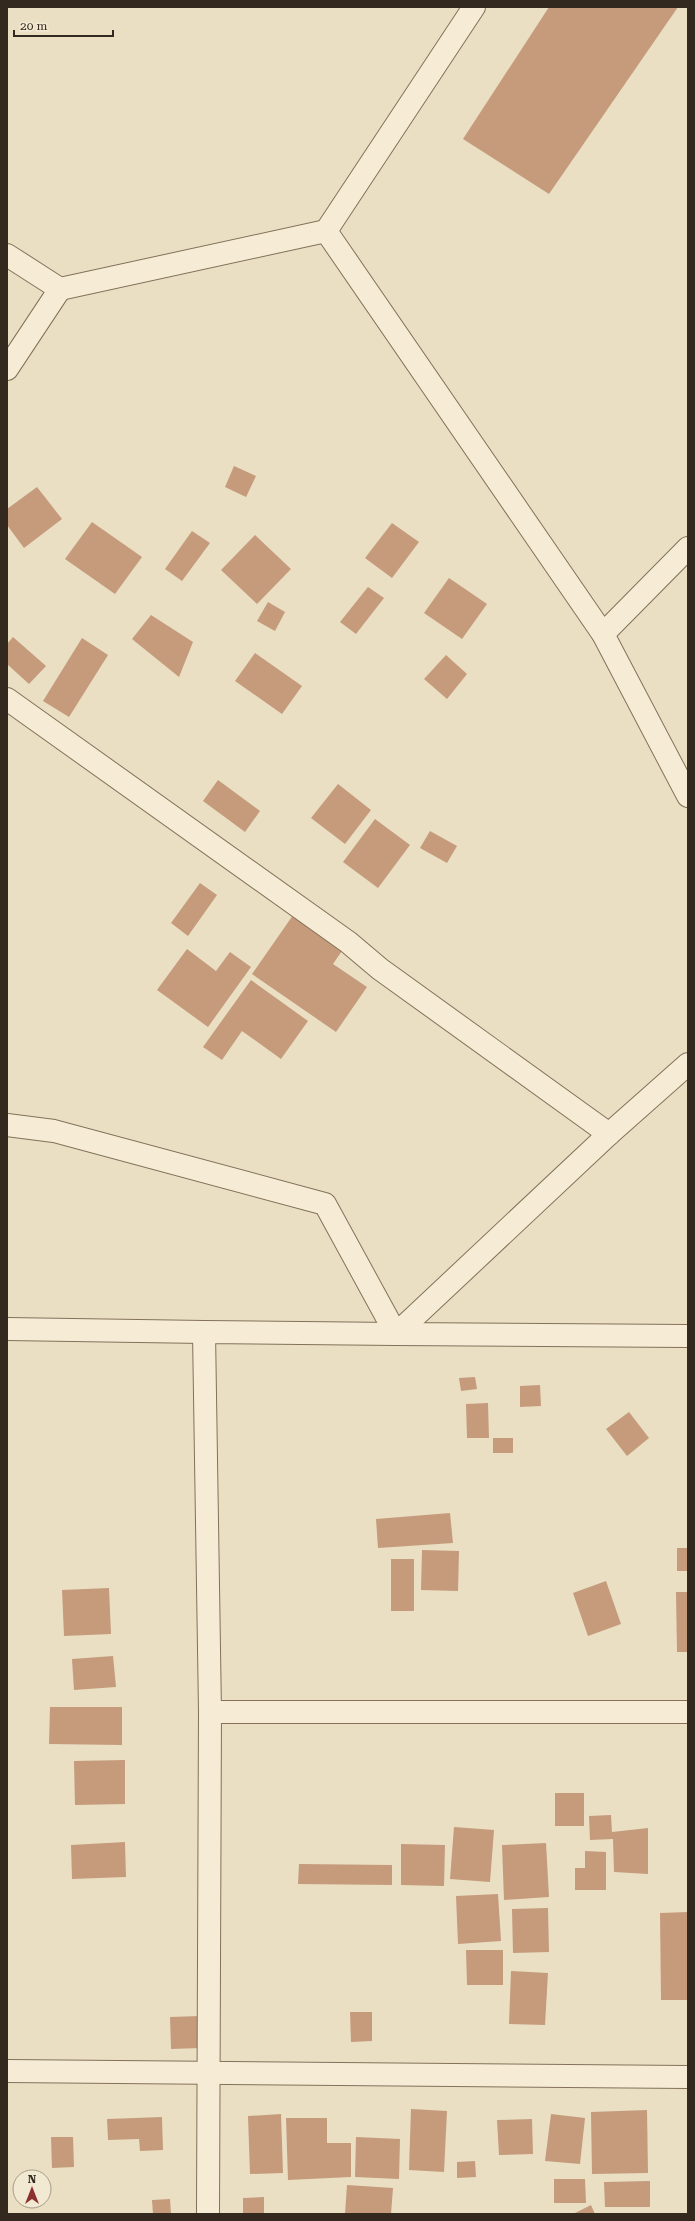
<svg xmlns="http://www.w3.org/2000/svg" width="695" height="2221" viewBox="0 0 695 2221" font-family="'Roboto Serif',serif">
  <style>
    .building { fill: #c59b7c }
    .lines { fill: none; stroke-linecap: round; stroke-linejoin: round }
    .minor-casing { stroke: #83715b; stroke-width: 24 }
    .minor { stroke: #f6ecd5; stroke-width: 22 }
  </style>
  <rect width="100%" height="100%" fill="#eadfc3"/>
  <!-- building -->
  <g class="building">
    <polygon points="549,7 678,7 549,194 463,139"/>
    <polygon points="234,466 256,476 246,497 225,487"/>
    <polygon points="37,487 62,519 24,548 7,525 7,509"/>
    <polygon points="92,522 142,557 115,594 65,559"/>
    <polygon points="392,523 419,542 392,578 365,558"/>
    <polygon points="192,531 210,543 182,581 165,569"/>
    <polygon points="255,535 291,569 257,604 221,570"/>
    <polygon points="449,578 487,604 462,639 424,613"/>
    <polygon points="368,587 384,598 356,634 340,622"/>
    <polygon points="268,602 285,612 275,631 257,621"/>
    <polygon points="151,615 193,642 179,677 132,639"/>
    <polygon points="13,637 46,666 29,684 7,664 7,644"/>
    <polygon points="82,638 108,655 69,717 43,701"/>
    <polygon points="255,653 302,686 282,714 235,681"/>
    <polygon points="446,655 467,674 447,699 424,679"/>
    <polygon points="218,780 260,811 245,832 203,801"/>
    <polygon points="338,784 371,810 345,844 311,818"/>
    <polygon points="375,819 410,845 378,888 343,862"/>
    <polygon points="430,831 457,846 447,863 420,848"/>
    <polygon points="200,883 217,895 188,936 171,923"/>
    <polygon points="298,908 348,942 333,964 367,987 336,1032 252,974"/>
    <polygon points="187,949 216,971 230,952 251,967 208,1027 157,990"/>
    <polygon points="251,980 308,1021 281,1059 242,1031 222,1060 203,1047"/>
    <polygon points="475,1377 477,1389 461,1391 459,1378"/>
    <polygon points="540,1385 541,1406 520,1407 520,1386"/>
    <polygon points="488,1403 489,1438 467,1438 466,1404"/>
    <polygon points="629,1412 649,1438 627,1456 606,1429"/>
    <rect x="493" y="1438" width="20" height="15"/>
    <polygon points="450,1513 453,1543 378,1548 376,1519"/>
    <rect x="677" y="1548" width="11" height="23"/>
    <polygon points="422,1550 459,1551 458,1591 421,1590"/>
    <rect x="391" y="1559" width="23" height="52"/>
    <polygon points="606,1581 621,1624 588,1636 573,1593"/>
    <polygon points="109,1588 111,1634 64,1636 62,1590"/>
    <polygon points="676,1592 688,1592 688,1652 677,1652"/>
    <polygon points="113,1656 116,1687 74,1690 72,1659"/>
    <polygon points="50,1707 122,1707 122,1745 49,1744"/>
    <polygon points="125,1760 125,1804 75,1805 74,1761"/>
    <rect x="555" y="1793" width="29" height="33"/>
    <polygon points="611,1815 612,1832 648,1828 648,1874 614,1872 613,1839 590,1840 589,1816"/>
    <polygon points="454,1827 494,1830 490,1882 450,1879"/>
    <polygon points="125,1842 126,1877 72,1879 71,1845"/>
    <polygon points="546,1843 549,1897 504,1900 502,1845"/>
    <polygon points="401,1844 445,1845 444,1886 401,1885"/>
    <polygon points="585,1851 606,1852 606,1890 575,1890 575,1868 585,1868"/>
    <polygon points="299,1864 392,1865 392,1885 298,1884"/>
    <polygon points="498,1894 501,1941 458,1944 456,1896"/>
    <polygon points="548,1908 549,1952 513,1953 512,1909"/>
    <polygon points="688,1912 688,2000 661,2000 660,1913"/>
    <polygon points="466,1950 503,1950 503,1985 467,1985"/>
    <polygon points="511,1971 548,1973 545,2025 509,2024"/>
    <polygon points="350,2012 372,2012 372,2041 351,2042"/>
    <polygon points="200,2016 201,2048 171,2049 170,2017"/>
    <polygon points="411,2109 447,2111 444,2172 409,2170"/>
    <polygon points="647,2110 648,2173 592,2174 591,2112"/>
    <polygon points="281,2114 283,2173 250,2174 248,2116"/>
    <polygon points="551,2114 585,2118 580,2164 545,2161"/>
    <polygon points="162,2117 163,2150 140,2151 139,2139 108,2140 107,2119"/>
    <polygon points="286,2118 327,2118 327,2143 351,2143 351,2177 288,2180"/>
    <polygon points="532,2119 533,2154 499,2155 497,2120"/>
    <polygon points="51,2137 73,2137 74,2167 52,2168"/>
    <polygon points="356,2137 400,2139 399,2179 355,2177"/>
    <polygon points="475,2161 476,2177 457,2178 457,2162"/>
    <polygon points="554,2179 585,2179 586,2203 554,2203"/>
    <polygon points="650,2181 650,2207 605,2207 604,2182"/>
    <polygon points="347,2185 393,2188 391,2214 345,2214"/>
    <polygon points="264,2197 264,2214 243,2214 243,2198"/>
    <polygon points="170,2199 171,2214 153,2214 152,2200"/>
    <polygon points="591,2205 595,2214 573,2214"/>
  </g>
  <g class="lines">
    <defs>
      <g id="minor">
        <polyline points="474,7 326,231 603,634 688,796"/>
        <polyline points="7,255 60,289 326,231"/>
        <polyline points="7,369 60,289"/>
        <polyline points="603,634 688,548"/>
        <polyline points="7,699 348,942 380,969 609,1134"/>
        <polyline points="7,1125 54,1131 325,1204 396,1334 688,1336"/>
        <polyline points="7,1329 204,1332"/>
        <polyline points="210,1712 688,1712"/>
        <polyline points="7,2071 688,2077"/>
        <polyline points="208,2214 210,1712 204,1332 396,1334 609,1134 688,1064"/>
      </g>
    </defs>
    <!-- minor casing -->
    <use href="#minor" class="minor-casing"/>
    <!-- minor -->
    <use href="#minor" class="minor"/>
  </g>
  <!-- border -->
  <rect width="695" height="2221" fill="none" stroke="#34291e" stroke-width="16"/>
  <!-- north arrow -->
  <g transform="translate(32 2189)"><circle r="19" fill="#f2e9d2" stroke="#a69c8a"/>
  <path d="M0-3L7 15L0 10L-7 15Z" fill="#8d3030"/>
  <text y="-6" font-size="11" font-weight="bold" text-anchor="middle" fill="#34291e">N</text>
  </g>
  <!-- scale -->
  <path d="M14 30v6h99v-6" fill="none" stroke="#34291e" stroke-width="2"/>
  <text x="20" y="30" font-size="12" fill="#34291e" stroke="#f2e9d2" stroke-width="3" paint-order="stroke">20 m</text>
</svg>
